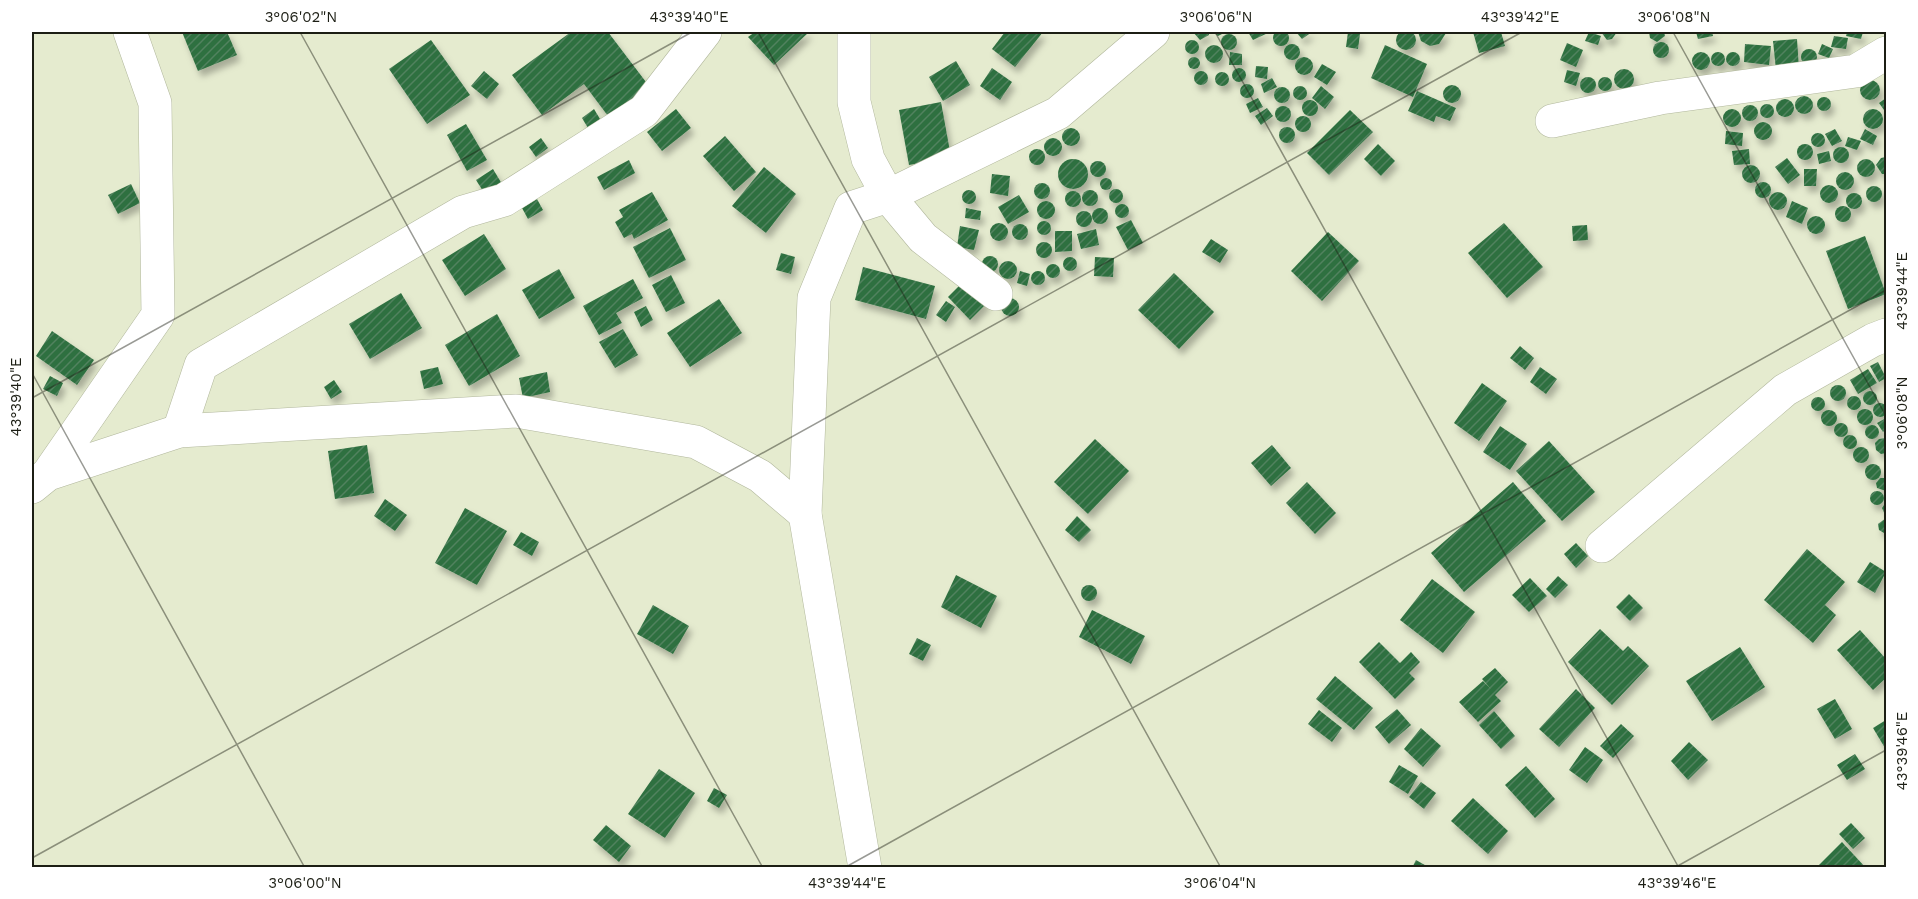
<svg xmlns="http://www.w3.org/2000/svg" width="1918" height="899" viewBox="0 0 1918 899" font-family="'Work Sans',sans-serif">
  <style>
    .building { fill: url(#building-hatch); filter: url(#shadow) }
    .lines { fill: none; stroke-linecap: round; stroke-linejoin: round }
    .minor-casing { stroke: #b1b79c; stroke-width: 34 }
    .minor { stroke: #fff; stroke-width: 33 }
    .ticks { fill: none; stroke: #1c1e14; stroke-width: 1.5; stroke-opacity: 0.45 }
    .neatline { fill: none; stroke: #1c1e14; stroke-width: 2 }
    .ticks-label { font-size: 15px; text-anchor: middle; fill: #1c1e14 }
  </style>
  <defs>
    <pattern id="building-hatch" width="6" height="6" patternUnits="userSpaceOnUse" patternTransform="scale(1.5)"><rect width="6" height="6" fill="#2e6f40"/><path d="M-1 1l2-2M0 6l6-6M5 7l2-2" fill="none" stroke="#51825e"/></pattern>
    <filter id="shadow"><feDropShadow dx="3.5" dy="6" stdDeviation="3" flood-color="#0004"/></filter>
  </defs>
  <rect width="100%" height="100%" fill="#e5ebcf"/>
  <!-- building -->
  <g class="building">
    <circle cx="1406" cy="40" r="10"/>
    <circle cx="1281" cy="38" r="8"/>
    <polygon points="182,32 227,32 237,55 198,71"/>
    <polygon points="571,32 608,32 649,86 608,116 584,84 542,115 512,75"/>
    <polygon points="755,32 809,32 774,65 748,37"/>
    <polygon points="1005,32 1043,32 1015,67 992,49"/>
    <polygon points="1193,32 1209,32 1209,35 1200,40"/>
    <polygon points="1213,32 1226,32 1218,36"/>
    <polygon points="1248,32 1270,32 1253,40"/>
    <polygon points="1296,32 1312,32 1302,39"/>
    <polygon points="1348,32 1360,34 1358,49 1346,47"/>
    <polygon points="1418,32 1446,32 1446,33 1439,44 1430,46 1421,41"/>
    <polygon points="1473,32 1501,32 1505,46 1479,53"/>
    <polygon points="1589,32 1601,36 1598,45 1585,41"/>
    <polygon points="1601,32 1617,32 1612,39 1607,40"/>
    <polygon points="1649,32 1664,32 1665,36 1657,42 1650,38"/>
    <polygon points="1696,32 1712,32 1713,36 1698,39"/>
    <polygon points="1847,32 1863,32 1861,39 1846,36"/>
    <circle cx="1229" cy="42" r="8"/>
    <polygon points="1834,36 1848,38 1846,49 1831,47"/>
    <polygon points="1797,39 1799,69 1776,70 1773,41"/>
    <polygon points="431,40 470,95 427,124 389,69"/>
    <circle cx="1192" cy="47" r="7"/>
    <circle cx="1661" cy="50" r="8"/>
    <polygon points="1567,43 1583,50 1576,67 1560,60"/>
    <polygon points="1745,44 1771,46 1769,65 1744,62"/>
    <polygon points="1822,44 1833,49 1829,58 1818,54"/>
    <circle cx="1292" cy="52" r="8"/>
    <polygon points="1385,45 1427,64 1413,97 1371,78"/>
    <circle cx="1214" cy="54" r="9"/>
    <circle cx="1809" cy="57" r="8"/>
    <circle cx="1733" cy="59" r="7"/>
    <polygon points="1230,52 1242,54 1242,65 1229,65"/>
    <circle cx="1701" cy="61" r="9"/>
    <circle cx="1718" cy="59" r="7"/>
    <circle cx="1194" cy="63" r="6"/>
    <circle cx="1304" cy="66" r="9"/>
    <polygon points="956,61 970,85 943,101 929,77"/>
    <polygon points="1322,64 1336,72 1327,85 1314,77"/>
    <polygon points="1256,66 1268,67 1267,79 1255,77"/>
    <polygon points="992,68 1012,82 1000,100 980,86"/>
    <circle cx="1239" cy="75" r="7"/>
    <circle cx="1624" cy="79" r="10"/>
    <polygon points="1567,70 1580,73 1576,86 1564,82"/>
    <polygon points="484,71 499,84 487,99 471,86"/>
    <circle cx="1201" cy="78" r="7"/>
    <circle cx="1222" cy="79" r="7"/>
    <circle cx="1605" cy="84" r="7"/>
    <circle cx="1588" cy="85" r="8"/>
    <polygon points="1272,78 1277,87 1264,93 1261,84"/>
    <circle cx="1870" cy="90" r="10"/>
    <circle cx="1247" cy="91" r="7"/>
    <circle cx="1452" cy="94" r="9"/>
    <circle cx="1300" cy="93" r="7"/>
    <polygon points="1321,86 1334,97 1325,109 1312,98"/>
    <circle cx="1282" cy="95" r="8"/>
    <polygon points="1417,91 1456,108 1450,121 1436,116 1434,122 1408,111"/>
    <circle cx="1804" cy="105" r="9"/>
    <circle cx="1824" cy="104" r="7"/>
    <polygon points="1258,98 1263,107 1250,113 1246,104"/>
    <polygon points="1886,98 1886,110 1884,110 1879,103"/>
    <circle cx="1785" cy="108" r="9"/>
    <circle cx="1310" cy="108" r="8"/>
    <polygon points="941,102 951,157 909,165 899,110"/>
    <circle cx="1767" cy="111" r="7"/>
    <circle cx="1750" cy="113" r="8"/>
    <circle cx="1283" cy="114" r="8"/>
    <polygon points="1267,108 1273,116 1261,125 1255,116"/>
    <polygon points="594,109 600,119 588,128 582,118"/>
    <polygon points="676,109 691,128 662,151 647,132"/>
    <circle cx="1732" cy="118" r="9"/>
    <circle cx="1873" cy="119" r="10"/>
    <polygon points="1350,110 1373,132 1329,175 1307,153"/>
    <circle cx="1303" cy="124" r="8"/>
    <circle cx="1763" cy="131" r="9"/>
    <polygon points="466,124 487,160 467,171 447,135"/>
    <circle cx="1287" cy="135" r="8"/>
    <circle cx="1071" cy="137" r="9"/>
    <polygon points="1835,129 1842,141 1832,146 1825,134"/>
    <polygon points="1865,129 1877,136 1873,145 1860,139"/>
    <polygon points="1726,131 1743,133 1742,146 1725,144"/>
    <circle cx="1818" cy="140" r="7"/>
    <polygon points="725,136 756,172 734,191 703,156"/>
    <polygon points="1848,137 1861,141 1857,150 1845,146"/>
    <polygon points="541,138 548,148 536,157 529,147"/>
    <circle cx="1053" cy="147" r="9"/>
    <polygon points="1378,144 1395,161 1381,176 1364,159"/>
    <circle cx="1805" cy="152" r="8"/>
    <circle cx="1841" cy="155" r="8"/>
    <circle cx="1037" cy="157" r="8"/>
    <polygon points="1749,149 1750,164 1734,165 1732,151"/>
    <polygon points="1829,151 1831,161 1819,164 1817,154"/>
    <polygon points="1886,157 1886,174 1882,174 1876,165 1881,158"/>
    <polygon points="1787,158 1800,175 1788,184 1775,167"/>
    <circle cx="1073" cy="174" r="15"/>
    <circle cx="1866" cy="168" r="9"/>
    <polygon points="629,160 635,173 604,190 597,177"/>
    <circle cx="1098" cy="169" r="8"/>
    <circle cx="1751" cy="174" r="9"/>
    <polygon points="764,167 796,194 766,233 732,206"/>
    <polygon points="493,169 505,189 488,199 476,180"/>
    <polygon points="1804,169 1817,169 1816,186 1804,186"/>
    <circle cx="1845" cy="181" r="9"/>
    <polygon points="992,174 1010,176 1008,196 990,193"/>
    <circle cx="1106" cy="184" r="6"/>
    <circle cx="1763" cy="190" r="8"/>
    <circle cx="1042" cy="191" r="8"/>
    <polygon points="131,184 140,203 118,214 108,195"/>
    <circle cx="1829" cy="194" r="9"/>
    <circle cx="1874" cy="194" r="8"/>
    <circle cx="1116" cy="196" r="7"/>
    <circle cx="969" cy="197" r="7"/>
    <circle cx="1090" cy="198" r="8"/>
    <circle cx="1073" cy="199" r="8"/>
    <polygon points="652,192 668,220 634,239 632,234 624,238 615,222 623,217 619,210"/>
    <circle cx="1778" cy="201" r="9"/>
    <circle cx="1854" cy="201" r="8"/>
    <polygon points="1019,195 1029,212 1008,224 998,207"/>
    <polygon points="537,199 543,210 528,219 522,208"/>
    <polygon points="1792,201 1808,208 1802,224 1786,217"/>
    <circle cx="1046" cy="210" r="9"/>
    <circle cx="1122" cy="211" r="7"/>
    <circle cx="1843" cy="214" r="8"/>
    <polygon points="966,208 981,211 980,220 965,218"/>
    <circle cx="1100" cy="216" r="8"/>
    <circle cx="1084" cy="219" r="8"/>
    <circle cx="1816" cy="225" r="9"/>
    <polygon points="1131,220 1143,243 1128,250 1116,227"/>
    <circle cx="1044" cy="228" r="7"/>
    <circle cx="999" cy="232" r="9"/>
    <polygon points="1504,223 1543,267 1507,298 1468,253"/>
    <circle cx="1020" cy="232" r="8"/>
    <polygon points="1587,225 1588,240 1573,241 1572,226"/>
    <polygon points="960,226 979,230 974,250 957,247"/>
    <polygon points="670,228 686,260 649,278 633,247"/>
    <polygon points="1096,229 1099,245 1081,249 1077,234"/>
    <polygon points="1055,231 1072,231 1072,251 1055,252"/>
    <polygon points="1328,232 1359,261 1322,301 1291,271"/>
    <polygon points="484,234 506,269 465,296 442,260"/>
    <polygon points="1865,236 1886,294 1848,309 1826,251"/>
    <polygon points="1211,239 1228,250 1220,263 1202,252"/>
    <circle cx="1044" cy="250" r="8"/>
    <polygon points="781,253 795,257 791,274 776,270"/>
    <circle cx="990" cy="264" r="8"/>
    <circle cx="1070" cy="264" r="7"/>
    <polygon points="1095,257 1114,258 1113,277 1094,276"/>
    <circle cx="1008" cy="270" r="9"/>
    <circle cx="1053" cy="271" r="7"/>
    <polygon points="863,267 935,286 926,319 855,300"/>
    <polygon points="559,269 575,298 539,319 522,290"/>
    <polygon points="1020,271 1030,274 1027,286 1017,283"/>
    <circle cx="1038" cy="278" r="7"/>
    <polygon points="1174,273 1214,312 1179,349 1138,310"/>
    <polygon points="671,275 685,303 666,312 652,285"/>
    <polygon points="633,279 643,298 616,313 622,323 599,335 583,306"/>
    <polygon points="965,280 987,303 970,320 948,297"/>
    <polygon points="401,293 422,328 370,359 349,324"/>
    <circle cx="1010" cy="307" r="9"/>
    <polygon points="719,299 742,333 690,367 667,333"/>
    <polygon points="946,301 955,307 946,322 936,315"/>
    <polygon points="646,306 653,320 641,327 634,312"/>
    <polygon points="497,314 520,356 469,386 445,345"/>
    <polygon points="623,329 638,355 615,368 599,342"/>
    <polygon points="52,331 94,360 77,385 36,356"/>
    <polygon points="1520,346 1534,358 1525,370 1510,358"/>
    <polygon points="1878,362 1886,378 1879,382 1870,366"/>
    <polygon points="438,367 443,384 424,389 420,371"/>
    <polygon points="1540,367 1557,379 1546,394 1530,382"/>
    <polygon points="1868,369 1877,383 1858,394 1850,380"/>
    <polygon points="547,372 550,392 523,398 519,378"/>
    <polygon points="50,376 63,383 57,396 43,389"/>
    <polygon points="334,380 342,392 331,399 324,387"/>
    <polygon points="1482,383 1507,401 1479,441 1454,423"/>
    <circle cx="1838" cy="393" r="8"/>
    <circle cx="1870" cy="398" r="7"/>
    <circle cx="1854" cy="403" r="7"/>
    <circle cx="1818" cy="404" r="7"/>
    <circle cx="1880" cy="410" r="7"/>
    <circle cx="1865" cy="417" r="8"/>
    <circle cx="1829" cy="418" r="8"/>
    <polygon points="1886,418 1886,429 1883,432 1877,423"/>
    <circle cx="1841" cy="430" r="7"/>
    <circle cx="1872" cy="432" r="7"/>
    <polygon points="1500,426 1527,444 1510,470 1483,452"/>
    <circle cx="1850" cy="442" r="7"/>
    <polygon points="1885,438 1886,453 1881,454 1876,450 1875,443 1879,439"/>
    <polygon points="1095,439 1129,471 1088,514 1054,482"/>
    <polygon points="1549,441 1595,492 1562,521 1516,471"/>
    <polygon points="367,445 374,493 335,499 328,451"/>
    <polygon points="1272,445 1291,468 1271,486 1251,463"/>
    <circle cx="1861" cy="455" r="8"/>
    <circle cx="1873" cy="472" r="8"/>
    <polygon points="1880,478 1886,478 1886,491 1877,488 1876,483"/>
    <polygon points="1307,482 1336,513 1315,534 1286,503"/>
    <polygon points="1513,482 1546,521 1464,592 1431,553"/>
    <circle cx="1877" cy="498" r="7"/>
    <polygon points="385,499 407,515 395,531 374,516"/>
    <polygon points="1886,502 1886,517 1882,508"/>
    <polygon points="465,508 507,531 477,585 435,563"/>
    <polygon points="1077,516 1091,530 1079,542 1065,530"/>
    <polygon points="1886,518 1886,533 1884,533 1879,530 1878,524"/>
    <polygon points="521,532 539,542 532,556 513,545"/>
    <polygon points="1576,543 1588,556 1576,568 1564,554"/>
    <polygon points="1807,549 1845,582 1825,605 1836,615 1813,643 1764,600"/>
    <polygon points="1870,562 1886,572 1875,593 1857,582"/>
    <polygon points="956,575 997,596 981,628 941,607"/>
    <polygon points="1558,576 1568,585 1555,598 1546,589"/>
    <polygon points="1530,578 1547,596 1529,612 1512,595"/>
    <polygon points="1432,579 1475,612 1443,653 1400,620"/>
    <circle cx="1089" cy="593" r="8"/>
    <polygon points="1629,594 1643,608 1630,621 1616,607"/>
    <polygon points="653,605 689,626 673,654 637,634"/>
    <polygon points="1092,610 1145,636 1131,664 1079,637"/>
    <polygon points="1600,629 1623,651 1628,646 1649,666 1612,705 1568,662"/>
    <polygon points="1860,630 1886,659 1886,678 1873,690 1837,650"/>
    <polygon points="917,638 931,645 923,661 909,654"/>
    <polygon points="1379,642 1400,663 1411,652 1420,662 1409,673 1415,679 1395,699 1359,662"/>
    <polygon points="1740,647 1765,687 1712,721 1686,681"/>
    <polygon points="1495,668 1508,682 1495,695 1501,701 1478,722 1459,702 1483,681 1491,689 1482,679"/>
    <polygon points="1335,676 1373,708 1354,730 1316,699"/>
    <polygon points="1576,689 1595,708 1559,747 1539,729"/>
    <polygon points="1835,699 1852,729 1835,739 1817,709"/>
    <polygon points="1397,709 1411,725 1389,744 1375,727"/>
    <polygon points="1319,710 1342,728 1332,742 1308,724"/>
    <polygon points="1494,711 1515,736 1501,749 1479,725"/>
    <polygon points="1886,720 1886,747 1885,748 1873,728"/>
    <polygon points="1621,724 1634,736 1613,758 1600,746"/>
    <polygon points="1421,728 1441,746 1423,767 1404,749"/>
    <polygon points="1689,742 1708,760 1688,780 1671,761"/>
    <polygon points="1585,747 1603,760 1587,783 1569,770"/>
    <polygon points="1855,754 1865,769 1847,780 1837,765"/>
    <polygon points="1399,765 1418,776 1408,794 1389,782"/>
    <polygon points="1526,766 1555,799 1535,818 1505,785"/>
    <polygon points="659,769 695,793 665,838 628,814"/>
    <polygon points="1421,782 1436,793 1424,809 1409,797"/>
    <polygon points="714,788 727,795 719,808 707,801"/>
    <polygon points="1473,798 1508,831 1488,854 1451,821"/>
    <polygon points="1851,823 1865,838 1853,849 1839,834"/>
    <polygon points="606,825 631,846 619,862 593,840"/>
    <polygon points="1842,842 1866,868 1816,868"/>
    <polygon points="1416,860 1430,868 1412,868"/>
  </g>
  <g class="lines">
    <defs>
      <g id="minor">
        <polyline points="854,32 854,102 868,159 888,196 851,208 814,298 805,514 865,868"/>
        <polyline points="1552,121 1660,98 1856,71 1886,53"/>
        <polyline points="996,294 923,238 888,196 1058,113 1153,32"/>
        <polyline points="179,431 201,365 463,212 504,200 644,111 705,32"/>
        <polyline points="48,474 158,315 155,103 130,32"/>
        <polyline points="32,487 48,474 179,431 516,411 696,442 760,476 805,514"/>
        <polyline points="1602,546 1785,390 1873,340 1886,335"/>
      </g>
    </defs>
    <!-- minor casing -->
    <use href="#minor" class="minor-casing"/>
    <!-- minor -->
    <use href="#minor" class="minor"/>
  </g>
  <!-- ticks -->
  <path class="ticks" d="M300 32 763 868M758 32 1221 868M1215 32 1679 868M1673 32 1886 416M32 373 305 868M32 398 692 32M32 858 1522 32M844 868 1886 290M1674 868 1886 750"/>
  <!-- border -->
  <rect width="1918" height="899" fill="none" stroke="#ffffff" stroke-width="66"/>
  <rect x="33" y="33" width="1852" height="833" class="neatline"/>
  <g class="ticks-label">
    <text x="301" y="22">3°06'02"N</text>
    <text x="689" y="22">43°39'40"E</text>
    <text x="1216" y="22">3°06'06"N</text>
    <text x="1520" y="22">43°39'42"E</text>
    <text x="1674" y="22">3°06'08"N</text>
    <text transform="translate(1902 291) rotate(-90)" y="5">43°39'44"E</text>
    <text transform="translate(16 397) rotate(-90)" y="5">43°39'40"E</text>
    <text transform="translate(1902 413) rotate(-90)" y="5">3°06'08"N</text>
    <text transform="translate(1902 751) rotate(-90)" y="5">43°39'46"E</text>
    <text x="305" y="888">3°06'00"N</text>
    <text x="847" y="888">43°39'44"E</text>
    <text x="1220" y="888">3°06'04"N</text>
    <text x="1677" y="888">43°39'46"E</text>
  </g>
</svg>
